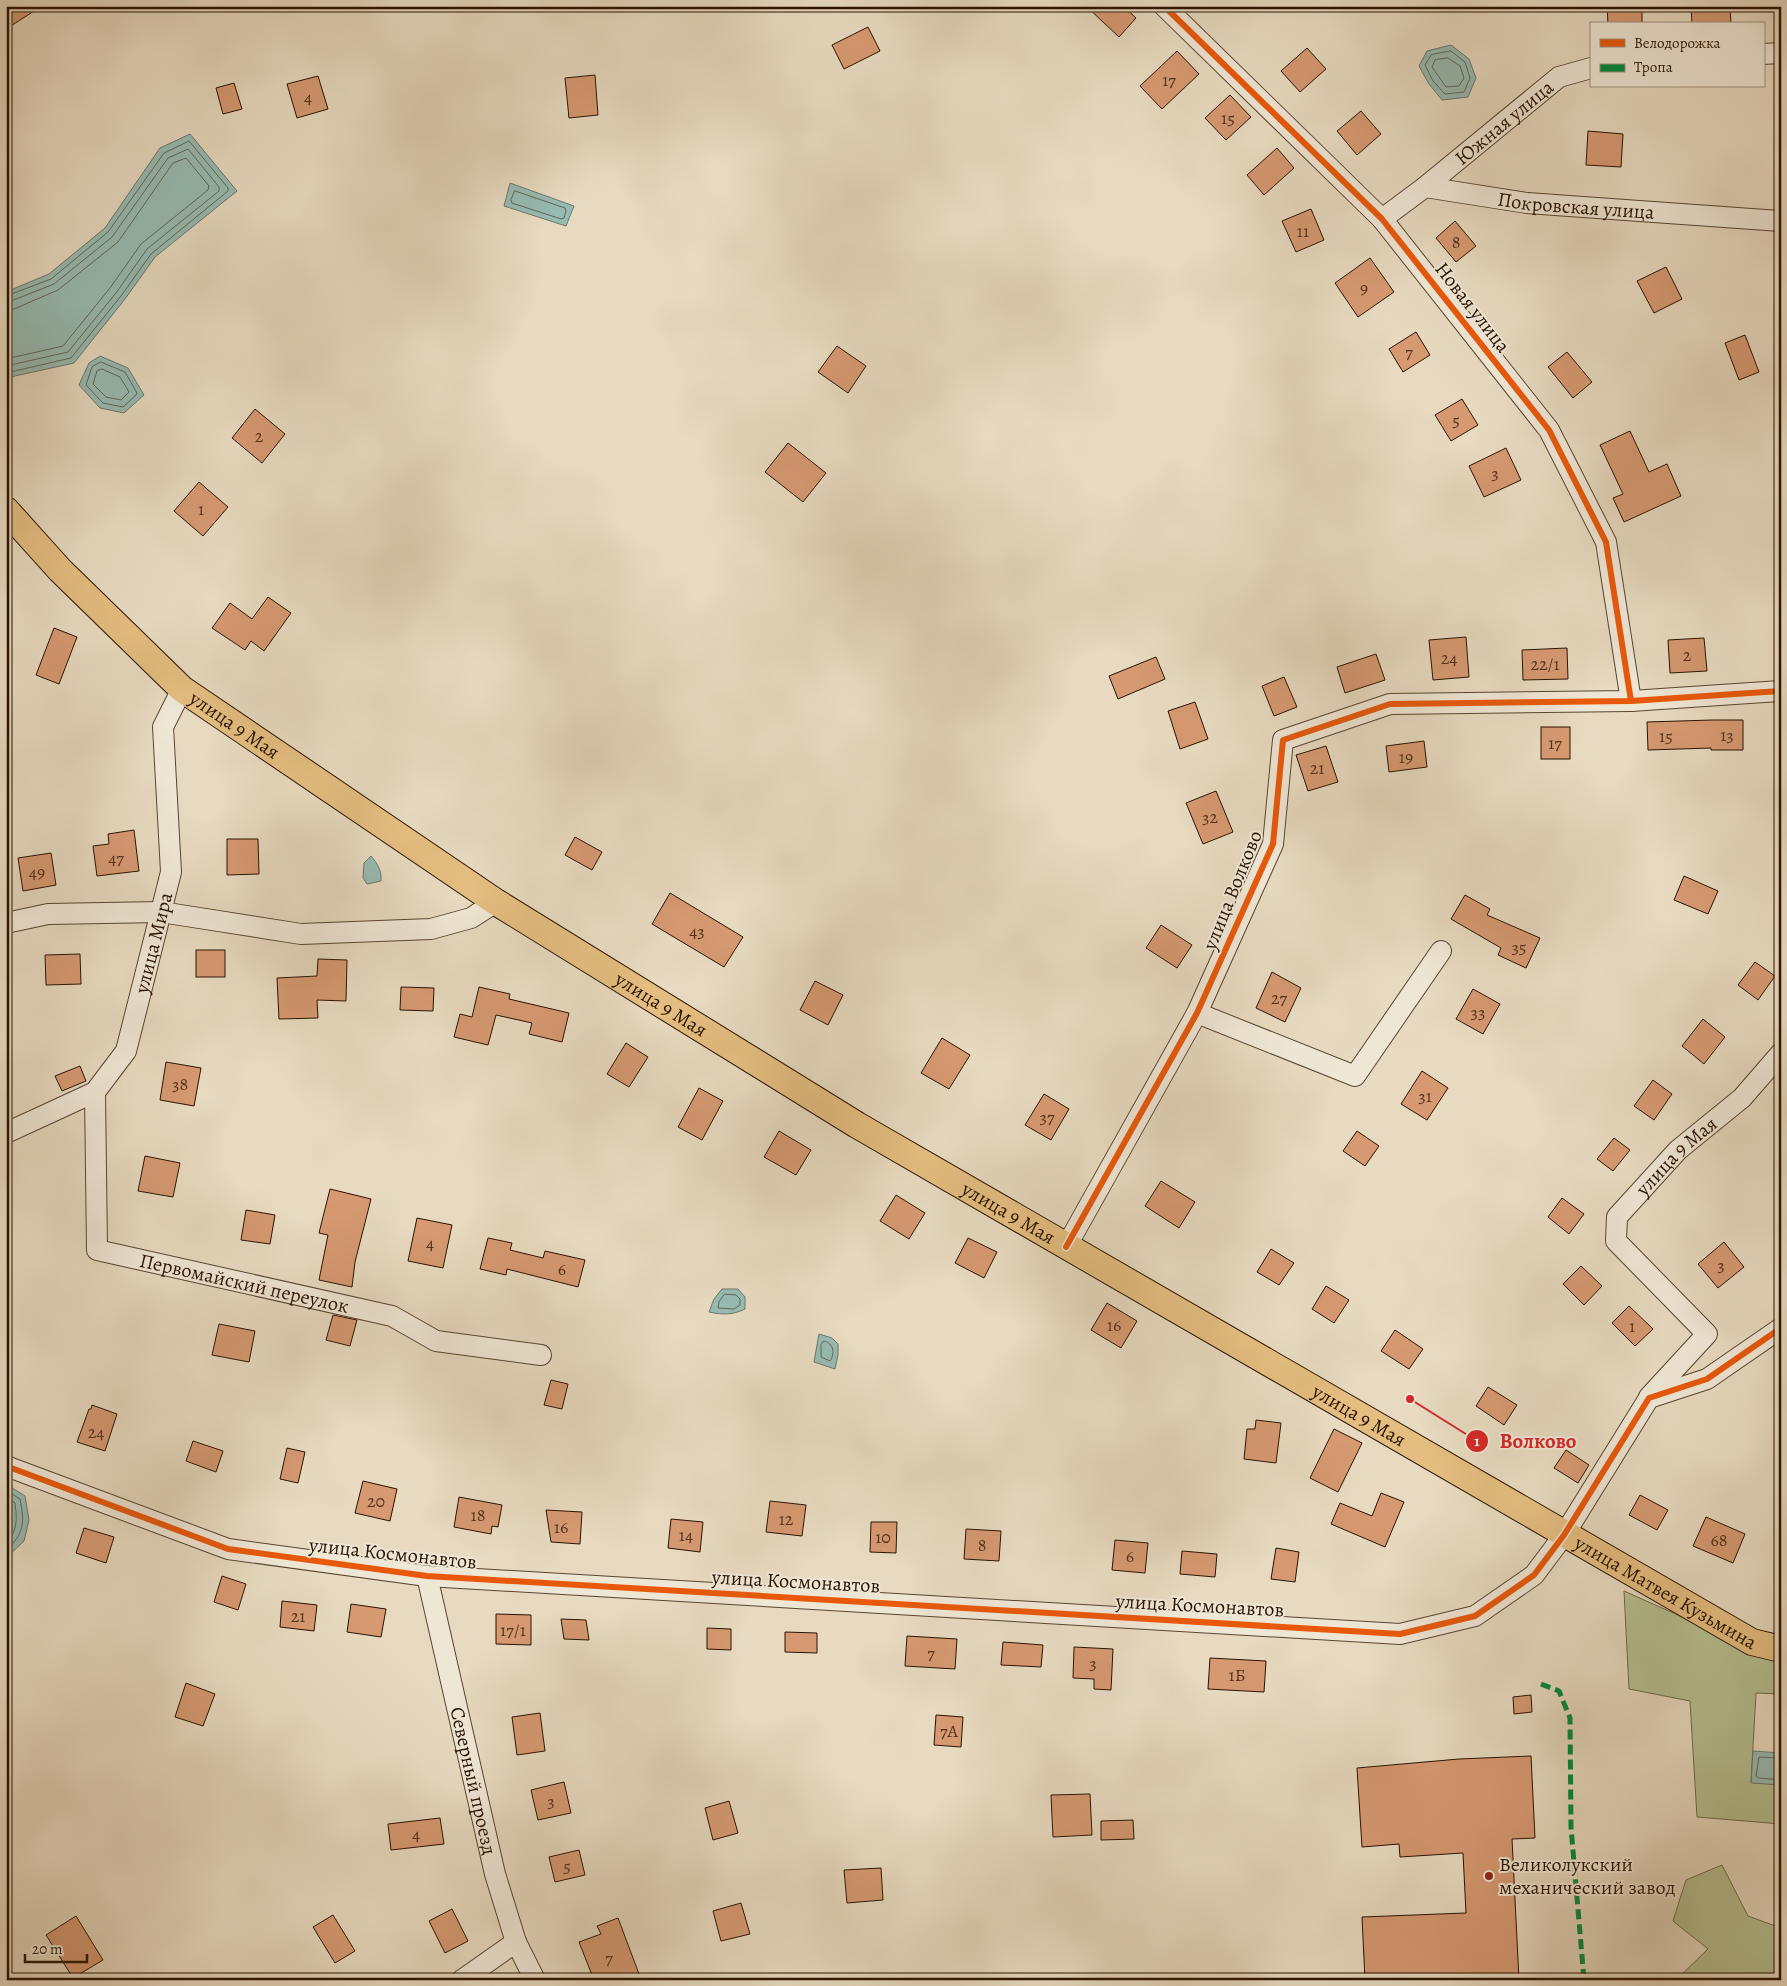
<svg xmlns="http://www.w3.org/2000/svg" width="1787" height="1986" viewBox="0 0 1787 1986" font-family="Alegreya,serif">
  <style>
    .green { fill: #b6c092; stroke: #706a49 }
    .water { fill: #97bbb3; stroke: #6b786b }
    .lines { fill: none; stroke-linecap: round; stroke-linejoin: round }
    .shore { stroke: #60675a; stroke-width: 1 }
    .building { fill: #d69972; stroke: #291300 }
    .minor-casing { stroke: #584530; stroke-width: 22 }
    .major-casing { stroke: #291300; stroke-width: 28 }
    .minor { stroke: #efe7d6; stroke-width: 20 }
    .major { stroke: #e4bd80; stroke-width: 26 }
    .quiet { stroke: #00873e; stroke-width: 5; stroke-dasharray: 10 5; stroke-linecap: butt }
    .cycleway-casing { stroke: #efe7d6; stroke-width: 9 }
    .cycleway { stroke: #e8590c; stroke-width: 6 }
    .poi-dot { fill: #8f2418; stroke: #efe7d6; stroke-width: 2 }
    .labels { text-anchor: middle; stroke-width: 4; stroke-linejoin: round; paint-order: stroke }
    .number-label { font-size: 18px; fill: #54341c }
    .street-label { font-size: 20px; fill: #291300; stroke: #efe7d6 }
    .poi-label { font-size: 20px; fill: #291300; stroke: #efe7d6; text-anchor: start }
    .leader { fill: none; stroke: #d62828; stroke-width: 2 }
    .callout-dot { fill: #d62828; stroke: #efe7d6; stroke-width: 2 }
    .mark-label { font-size: 15px; text-anchor: middle; font-weight: bold; fill: #fff }
    .callout-label { font-size: 21px; text-anchor: middle; font-weight: bold; fill: #d62828; stroke: #efe7d6; stroke-width: 4; stroke-linejoin: round; paint-order: stroke }
  </style>
  <rect width="100%" height="100%" fill="#e7dac0"/>
  <filter id="stains"><feTurbulence type="fractalNoise" baseFrequency=".004" numOctaves="4"/><feColorMatrix values="0 0 0 0 .2 0 0 0 0 .09 0 0 0 0 .02 0 0 0 .5 -.17"/></filter>
  <radialGradient id="worn" r=".72"><stop offset=".6" stop-color="#630" stop-opacity="0"/><stop offset="1" stop-color="#630" stop-opacity=".3"/></radialGradient>
  <!-- green -->
  <g class="green">
    <polygon points="1624,1591 1781,1661 1781,1694 1756,1693 1751,1782 1781,1785 1781,1824 1697,1817 1690,1701 1629,1689"/>
    <polygon points="1722,1865 1748,1916 1781,1928 1781,1980 1676,1980 1708,1949 1673,1921 1686,1880"/>
  </g>
  <!-- water -->
  <g class="water">
    <polygon points="1451,45 1469,59 1476,78 1468,97 1442,100 1429,84 1419,66 1427,51"/>
    <polygon points="190,134 237,191 155,257 125,299 74,363 6,378 6,292 49,274 105,228 160,148"/>
    <polygon points="510,183 574,206 566,226 504,206"/>
    <polygon points="100,356 128,368 144,395 124,413 100,408 79,385 89,363"/>
    <path d="M371 856C377 863 382 871 381 881L367 884 363 878 364 863Z"/>
    <path d="M722 1289H738L745 1297V1309C733 1315 723 1315 709 1312L714 1299Z"/>
    <polygon points="819,1334 832,1338 838,1344 838,1355 835,1369 814,1362"/>
    <polygon points="6,1484 25,1496 29,1520 24,1541 6,1558"/>
    <polygon points="1753,1751 1781,1753 1781,1785 1751,1783"/>
  </g>
  <g class="lines">
    <!-- shore -->
    <g class="shore">
      <polygon points="1451,51 1465,62 1470,78 1464,92 1445,94 1433,81 1425,65 1431,55"/>
      <polygon points="1448,58 1460,66 1464,78 1459,86 1446,87 1432,67 1435,60"/>
      <polygon points="515,191 565,208 566,211 564,218 561,219 512,203 511,200"/>
      <polyline points="6,296 51,279 108,232 164,153 189,141 228,188 228,191 151,254 121,296 71,358 6,373"/>
      <polyline points="6,303 54,284 112,237 168,158 188,149 219,187 219,191 147,249 116,293 68,352 6,366"/>
      <polyline points="6,310 14,309 58,290 118,242 173,163 186,158 209,186 208,190 141,244 110,288 63,346 6,359"/>
      <polygon points="101,362 125,372 137,393 136,395 123,407 103,403 86,385 92,367"/>
      <polygon points="102,369 120,377 129,392 121,400 106,397 93,384 97,371"/>
      <polygon points="725,1294 736,1295 740,1299 740,1305 734,1309 718,1308 719,1302"/>
      <path d="M824 1341C834 1343 835 1354 830 1361L821 1357V1345Z"/>
      <path d="M6 1490 20 1499C25 1524 24 1533 6 1551"/>
      <path d="M6 1497 15 1503C17 1519 18 1531 6 1542"/>
      <polyline points="1781,1758 1759,1757 1756,1776 1759,1778 1781,1780"/>
    </g>
  </g>
  <!-- building -->
  <g class="building">
    <polygon points="6,6 42,6 6,29"/>
    <polygon points="1086,6 1123,6 1136,18 1119,37"/>
    <polygon points="1607,6 1642,6 1642,24 1608,24"/>
    <polygon points="1691,6 1730,6 1731,24 1692,24"/>
    <polygon points="868,27 880,51 844,69 832,45"/>
    <polygon points="1307,48 1326,69 1300,92 1281,71"/>
    <polygon points="1177,51 1199,74 1162,109 1140,86"/>
    <polygon points="595,75 598,115 569,118 565,78"/>
    <polygon points="318,76 328,109 297,118 287,84"/>
    <polygon points="234,83 242,109 223,114 216,88"/>
    <polygon points="1230,95 1251,117 1226,140 1205,118"/>
    <polygon points="1361,111 1381,134 1357,155 1337,131"/>
    <polygon points="1588,131 1623,134 1621,167 1586,165"/>
    <polygon points="1277,148 1294,168 1264,195 1247,175"/>
    <polygon points="1311,209 1324,240 1296,252 1282,221"/>
    <polygon points="1455,221 1476,246 1456,262 1436,238"/>
    <polygon points="1370,258 1394,292 1358,317 1335,283"/>
    <polygon points="1666,267 1682,299 1654,313 1637,281"/>
    <polygon points="1416,332 1430,355 1403,372 1389,349"/>
    <polygon points="1745,335 1759,372 1739,380 1725,343"/>
    <polygon points="837,346 866,366 848,393 818,372"/>
    <polygon points="1567,352 1592,382 1573,398 1548,367"/>
    <polygon points="1462,399 1478,425 1451,441 1435,415"/>
    <polygon points="255,409 285,434 262,463 232,438"/>
    <polygon points="1630,431 1649,472 1667,464 1681,496 1624,522 1613,498 1623,494 1600,445"/>
    <polygon points="788,443 826,473 803,502 765,472"/>
    <polygon points="1506,448 1521,480 1484,497 1469,466"/>
    <polygon points="199,482 228,507 203,536 174,511"/>
    <polygon points="268,597 291,613 264,651 251,641 245,650 212,628 230,603 252,619"/>
    <polygon points="54,628 77,637 59,684 36,675"/>
    <polygon points="1466,637 1469,677 1433,680 1429,640"/>
    <polygon points="1704,638 1707,671 1670,673 1668,640"/>
    <polygon points="1567,648 1568,679 1523,680 1522,650"/>
    <polygon points="1376,654 1385,680 1345,693 1337,667"/>
    <polygon points="1156,657 1165,679 1118,699 1109,676"/>
    <polygon points="1284,677 1297,707 1274,716 1262,686"/>
    <polygon points="1195,702 1208,739 1180,749 1168,711"/>
    <polygon points="1712,720 1743,720 1743,750 1711,750 1711,748 1648,750 1647,722"/>
    <rect x="1541" y="727" width="29" height="32"/>
    <polygon points="1424,741 1427,767 1389,772 1386,746"/>
    <polygon points="1326,746 1338,782 1308,791 1296,755"/>
    <polygon points="1216,791 1233,832 1203,844 1186,803"/>
    <polygon points="134,830 139,871 97,876 93,846 109,844 108,834"/>
    <polygon points="575,837 602,852 592,870 565,855"/>
    <polygon points="227,839 258,839 259,874 227,875"/>
    <polygon points="51,853 56,885 23,891 18,858"/>
    <polygon points="1684,876 1718,891 1708,914 1674,900"/>
    <polygon points="670,893 743,937 724,967 652,924"/>
    <polygon points="1465,895 1490,909 1487,915 1540,938 1526,968 1498,955 1501,948 1451,919"/>
    <polygon points="1161,925 1192,945 1177,968 1146,948"/>
    <rect x="196" y="950" width="29" height="27"/>
    <polygon points="80,954 81,984 46,985 45,955"/>
    <polygon points="318,959 347,960 346,1001 317,1000 318,1018 279,1019 277,978 317,976"/>
    <polygon points="1755,962 1775,976 1758,1000 1738,985"/>
    <polygon points="1272,972 1301,988 1285,1022 1256,1008"/>
    <polygon points="815,981 843,995 828,1025 800,1010"/>
    <polygon points="401,987 434,988 433,1011 400,1010"/>
    <polygon points="479,987 510,994 509,999 569,1013 562,1042 529,1034 532,1023 496,1015 488,1045 454,1037 460,1014 472,1017"/>
    <polygon points="1473,989 1500,1004 1483,1034 1456,1019"/>
    <polygon points="1703,1019 1725,1037 1704,1064 1682,1046"/>
    <polygon points="942,1038 970,1055 949,1089 921,1073"/>
    <polygon points="626,1043 648,1057 629,1087 607,1074"/>
    <polygon points="166,1062 201,1068 194,1106 160,1100"/>
    <polygon points="80,1066 86,1081 62,1091 55,1076"/>
    <polygon points="1422,1071 1448,1088 1427,1120 1401,1104"/>
    <polygon points="1653,1080 1672,1094 1654,1120 1634,1106"/>
    <polygon points="699,1088 723,1101 702,1140 678,1127"/>
    <polygon points="1044,1094 1069,1109 1051,1140 1025,1125"/>
    <polygon points="779,1131 811,1150 796,1175 764,1157"/>
    <polygon points="1357,1131 1379,1146 1365,1166 1343,1151"/>
    <polygon points="1614,1138 1630,1150 1613,1171 1597,1159"/>
    <polygon points="145,1156 180,1163 173,1197 138,1191"/>
    <polygon points="1161,1181 1195,1202 1179,1228 1145,1206"/>
    <polygon points="330,1189 371,1199 355,1262 352,1287 319,1280 328,1235 319,1233"/>
    <polygon points="896,1195 925,1213 909,1239 880,1221"/>
    <polygon points="1562,1198 1584,1214 1569,1234 1548,1217"/>
    <polygon points="246,1210 275,1215 270,1244 241,1240"/>
    <polygon points="417,1218 452,1225 443,1268 408,1261"/>
    <polygon points="488,1238 512,1243 510,1250 543,1258 545,1251 585,1260 578,1287 507,1269 506,1275 480,1269"/>
    <polygon points="968,1238 997,1252 984,1278 955,1263"/>
    <polygon points="1724,1242 1744,1267 1718,1288 1698,1264"/>
    <polygon points="1271,1249 1294,1263 1279,1285 1257,1272"/>
    <polygon points="1581,1266 1602,1286 1584,1305 1563,1284"/>
    <polygon points="1326,1286 1349,1300 1334,1323 1312,1309"/>
    <polygon points="1107,1303 1137,1321 1121,1348 1091,1330"/>
    <polygon points="1629,1306 1653,1329 1635,1346 1612,1323"/>
    <polygon points="333,1315 357,1320 350,1346 326,1340"/>
    <polygon points="219,1324 255,1331 249,1362 212,1355"/>
    <polygon points="1395,1330 1423,1349 1409,1369 1381,1351"/>
    <polygon points="551,1380 568,1384 562,1409 544,1405"/>
    <polygon points="1488,1387 1517,1405 1504,1425 1476,1406"/>
    <polygon points="92,1405 117,1414 105,1451 77,1442 89,1409 91,1409"/>
    <polygon points="1256,1420 1281,1423 1276,1463 1244,1459 1247,1429 1255,1429"/>
    <polygon points="1334,1429 1362,1443 1338,1492 1310,1478"/>
    <polygon points="193,1441 223,1451 216,1472 186,1461"/>
    <polygon points="287,1448 305,1452 298,1483 280,1479"/>
    <polygon points="1566,1450 1589,1465 1578,1483 1554,1468"/>
    <polygon points="363,1481 397,1489 390,1521 355,1513"/>
    <polygon points="1381,1493 1404,1502 1385,1547 1331,1524 1340,1503 1372,1516"/>
    <polygon points="1640,1495 1668,1510 1657,1530 1629,1515"/>
    <polygon points="459,1497 502,1505 498,1527 492,1526 491,1534 454,1527"/>
    <polygon points="770,1501 806,1505 802,1536 766,1532"/>
    <polygon points="546,1510 582,1512 580,1544 551,1542"/>
    <polygon points="1706,1517 1745,1534 1733,1563 1693,1546"/>
    <polygon points="671,1519 703,1522 700,1552 668,1548"/>
    <polygon points="871,1522 897,1522 896,1553 870,1552"/>
    <polygon points="84,1528 114,1537 106,1563 76,1553"/>
    <polygon points="966,1529 1001,1531 999,1561 964,1559"/>
    <polygon points="1115,1540 1148,1543 1145,1573 1112,1570"/>
    <polygon points="1276,1548 1299,1552 1295,1582 1271,1579"/>
    <polygon points="1182,1551 1217,1554 1215,1577 1180,1574"/>
    <polygon points="222,1576 246,1584 238,1610 214,1602"/>
    <polygon points="282,1601 317,1605 314,1631 280,1627"/>
    <polygon points="351,1604 386,1609 381,1637 347,1632"/>
    <polygon points="496,1614 531,1615 531,1645 496,1644"/>
    <polygon points="561,1619 586,1620 589,1640 564,1639"/>
    <polygon points="707,1628 731,1629 731,1650 707,1649"/>
    <polygon points="785,1632 817,1633 817,1653 785,1652"/>
    <polygon points="907,1636 957,1639 955,1669 905,1666"/>
    <polygon points="1003,1642 1043,1645 1041,1667 1001,1665"/>
    <polygon points="1074,1647 1113,1649 1111,1690 1094,1689 1094,1679 1073,1678"/>
    <polygon points="1210,1658 1266,1661 1264,1692 1208,1689"/>
    <polygon points="186,1683 215,1694 203,1726 175,1717"/>
    <polygon points="1531,1695 1532,1712 1514,1714 1513,1697"/>
    <polygon points="540,1713 545,1751 517,1755 512,1717"/>
    <polygon points="936,1715 963,1717 961,1747 934,1745"/>
    <polygon points="1531,1756 1535,1838 1512,1839 1519,1980 1365,1980 1362,1917 1466,1913 1463,1853 1400,1857 1399,1844 1362,1847 1357,1768 1459,1759"/>
    <polygon points="564,1782 571,1813 538,1820 531,1790"/>
    <polygon points="1090,1794 1092,1835 1053,1837 1051,1795"/>
    <polygon points="729,1801 738,1833 713,1840 705,1808"/>
    <polygon points="440,1818 444,1844 391,1850 388,1824"/>
    <polygon points="1133,1820 1134,1839 1101,1840 1101,1821"/>
    <polygon points="579,1850 585,1875 555,1882 549,1857"/>
    <polygon points="881,1868 883,1900 847,1903 844,1870"/>
    <polygon points="741,1903 750,1934 721,1941 713,1911"/>
    <polygon points="452,1909 468,1941 445,1953 429,1921"/>
    <polygon points="333,1915 355,1951 335,1963 313,1927"/>
    <polygon points="76,1916 103,1960 73,1978 46,1935"/>
    <polygon points="618,1918 639,1974 625,1980 594,1980 579,1942 601,1934 597,1926"/>
  </g>
  <g class="lines">
    <defs>
      <g id="minor">
        <polyline points="1164,6 1382,219 1549,430 1606,542 1631,701"/>
        <polyline points="1763,54 1781,53"/>
        <path id="s1" d="M1425 187 1559 77 1591 68"/>
        <path id="s2" d="M1382 219 1425 187 1527 203 1781 221"/>
        <polyline points="6,923 48,914 161,912 301,934 431,929 471,918 496,902"/>
        <polyline points="1197,1013 1355,1076 1441,951"/>
        <path id="s3" d="M95 1092 97 1250 392 1316 436 1341 541 1355"/>
        <path id="s4" d="M6 1133 95 1092 126 1051 171 872 163 727 182 689"/>
        <polyline points="1066,1247 1197,1013 1273,844 1283,740 1390,704 1631,701 1781,691"/>
        <path id="s5" d="M1649 1397 1707 1334 1616 1241 1617 1217 1678 1150 1742 1098 1781 1053"/>
        <polyline points="6,1466 228,1549 427,1576 1400,1634 1475,1616 1534,1575 1564,1535 1649,1398 1707,1379 1781,1328"/>
        <path id="s6" d="M427 1576 495 1874 516 1942 535 1980"/>
        <polyline points="462,1980 516,1942"/>
      </g>
      <g id="major">
        <path id="s7" d="M6 510 60 570 182 689 496 902 857 1125 1752 1642 1781 1649"/>
      </g>
    </defs>
    <!-- minor casing -->
    <use href="#minor" class="minor-casing"/>
    <!-- major casing -->
    <use href="#major" class="major-casing"/>
    <!-- minor -->
    <use href="#minor" class="minor"/>
    <!-- major -->
    <use href="#major" class="major"/>
    <!-- quiet -->
    <polyline class="quiet" points="1541,1684 1559,1691 1570,1718 1571,1827 1584,1980"/>
    <defs>
      <g id="cycleway">
        <polyline points="1164,6 1382,219 1549,430 1606,542 1631,701"/>
        <polyline points="1066,1247 1197,1013 1273,844 1283,740 1390,704 1631,701 1781,691"/>
        <polyline points="6,1466 228,1549 427,1576 1400,1634 1475,1616 1534,1575 1564,1535 1649,1398 1707,1379 1781,1328"/>
      </g>
    </defs>
    <!-- cycleway casing -->
    <use href="#cycleway" class="cycleway-casing"/>
    <!-- cycleway -->
    <use href="#cycleway" class="cycleway"/>
  </g>
  <!-- markers -->
  <circle class="poi-dot" cx="1489" cy="1876" r="5"/>
  <g class="labels">
    <!-- number labels -->
    <g class="number-label">
      <text x="1169" y="86">17</text>
      <text x="308" y="103">4</text>
      <text x="1228" y="124">15</text>
      <text x="1303" y="237">11</text>
      <text x="1456" y="248">8</text>
      <text x="1364" y="294">9</text>
      <text x="1409" y="358">7</text>
      <text x="1456" y="426">5</text>
      <text x="259" y="442">2</text>
      <text x="1495" y="479">3</text>
      <text x="201" y="515">1</text>
      <text x="1687" y="661">2</text>
      <text x="1449" y="664">24</text>
      <text x="1545" y="670">22/1</text>
      <text x="1727" y="741">13</text>
      <text x="1666" y="742">15</text>
      <text x="1555" y="749">17</text>
      <text x="1406" y="763">19</text>
      <text x="1317" y="774">21</text>
      <text x="1210" y="823">32</text>
      <text x="116" y="864">47</text>
      <text x="37" y="878">49</text>
      <text x="697" y="937">43</text>
      <text x="1519" y="953">35</text>
      <text x="1279" y="1004">27</text>
      <text x="1478" y="1018">33</text>
      <text x="180" y="1090">38</text>
      <text x="1425" y="1102">31</text>
      <text x="1047" y="1123">37</text>
      <text x="430" y="1249">4</text>
      <text x="1721" y="1271">3</text>
      <text x="562" y="1275">6</text>
      <text x="1114" y="1331">16</text>
      <text x="1632" y="1332">1</text>
      <text x="96" y="1438">24</text>
      <text x="376" y="1507">20</text>
      <text x="478" y="1521">18</text>
      <text x="786" y="1525">12</text>
      <text x="561" y="1533">16</text>
      <text x="686" y="1541">14</text>
      <text x="883" y="1543">10</text>
      <text x="1719" y="1546">68</text>
      <text x="982" y="1551">8</text>
      <text x="1130" y="1562">6</text>
      <text x="298" y="1622">21</text>
      <text x="513" y="1636">17/1</text>
      <text x="931" y="1659">7</text>
      <text x="1093" y="1669">3</text>
      <text x="1237" y="1681">1Б</text>
      <text x="949" y="1737">7А</text>
      <text x="551" y="1807">3</text>
      <text x="416" y="1840">4</text>
      <text x="567" y="1872">5</text>
      <text x="609" y="1964">7</text>
    </g>
    <!-- street labels -->
    <g class="street-label">
      <text dy="7" stroke="none"><textPath href="#s1" startOffset="102">Южная улица</textPath></text>
      <text dy="7" stroke="none"><textPath href="#s2" startOffset="206">Покровская улица</textPath></text>
      <text transform="translate(1473 307) rotate(52)" y="7">Новая улица</text>
      <text dy="7" stroke="none"><textPath href="#s7" startOffset="315">улица 9 Мая</textPath></text>
      <text transform="translate(1232 890) rotate(-68)" y="7">улица Волково</text>
      <text dy="7" stroke="none"><textPath href="#s4" startOffset="261">улица Мира</textPath></text>
      <text dy="7" stroke="none"><textPath href="#s7" startOffset="825">улица 9 Мая</textPath></text>
      <text dy="7" stroke="none"><textPath href="#s5" startOffset="325">улица 9 Мая</textPath></text>
      <text dy="7" stroke="none"><textPath href="#s7" startOffset="1230">улица 9 Мая</textPath></text>
      <text dy="7" stroke="none"><textPath href="#s3" startOffset="309">Первомайский переулок</textPath></text>
      <text dy="7" stroke="none"><textPath href="#s7" startOffset="1635">улица 9 Мая</textPath></text>
      <text transform="translate(393 1553) rotate(6)" y="7">улица Космонавтов</text>
      <text transform="translate(796 1581) rotate(3)" y="7">улица Космонавтов</text>
      <text dy="7" stroke="none"><textPath href="#s7" startOffset="1989">улица Матвея Кузьмина</textPath></text>
      <text transform="translate(1200 1605) rotate(3)" y="7">улица Космонавтов</text>
      <text dy="7" stroke="none"><textPath href="#s6" startOffset="210">Северный проезд</textPath></text>
    </g>
    <!-- poi labels -->
    <g class="poi-label">
      <text x="1499" y="1871">Великолукский<tspan x="1499" dy="23">механический завод</tspan></text>
    </g>
  </g>
  <!-- callouts -->
  <path class="leader" d="M1410 1399L1477 1441"/>
  <g class="callout-dot">
    <circle cx="1410" cy="1399" r="5"/>
    <circle cx="1477" cy="1441" r="12"/>
  </g>
  <g class="mark-label">
    <text x="1477" y="1446">1</text>
  </g>
  <g class="callout-label">
    <text x="1538" y="1448">Волково</text>
  </g>
  <!-- margin -->
  <rect width="1787" height="1986" fill="none" stroke="#e7dac0" stroke-width="25"/>
  <rect x="8" y="8" width="1772" height="1971" fill="none" stroke="#291300" stroke-width="2.5"/>
  <rect x="12" y="12" width="1762" height="1961" fill="none" stroke="#291300"/>
  <!-- legend -->
  <rect x="1590" y="22" width="175" height="65" fill="#efe7d6" stroke="#a09280"/>
  <rect x="1600" y="39" width="25" height="8" fill="#e8590c" stroke="#a09280"/>
  <text x="1634" y="48" font-size="15" fill="#291300">Велодорожка</text>
  <rect x="1600" y="64" width="25" height="8" fill="#00873e" stroke="#a09280"/>
  <text x="1634" y="72" font-size="15" fill="#291300">Тропа</text>
  <!-- scale -->
  <path d="M25 1954v8h62v-8" fill="none" stroke="#291300" stroke-width="2.5"/>
  <text x="32" y="1954" font-size="15" fill="#291300" stroke="#efe7d6" stroke-width="4" paint-order="stroke">20 m</text>
  <rect width="100%" height="100%" filter="url(#stains)"/>
  <rect width="100%" height="100%" fill="url(#worn)"/>
</svg>
